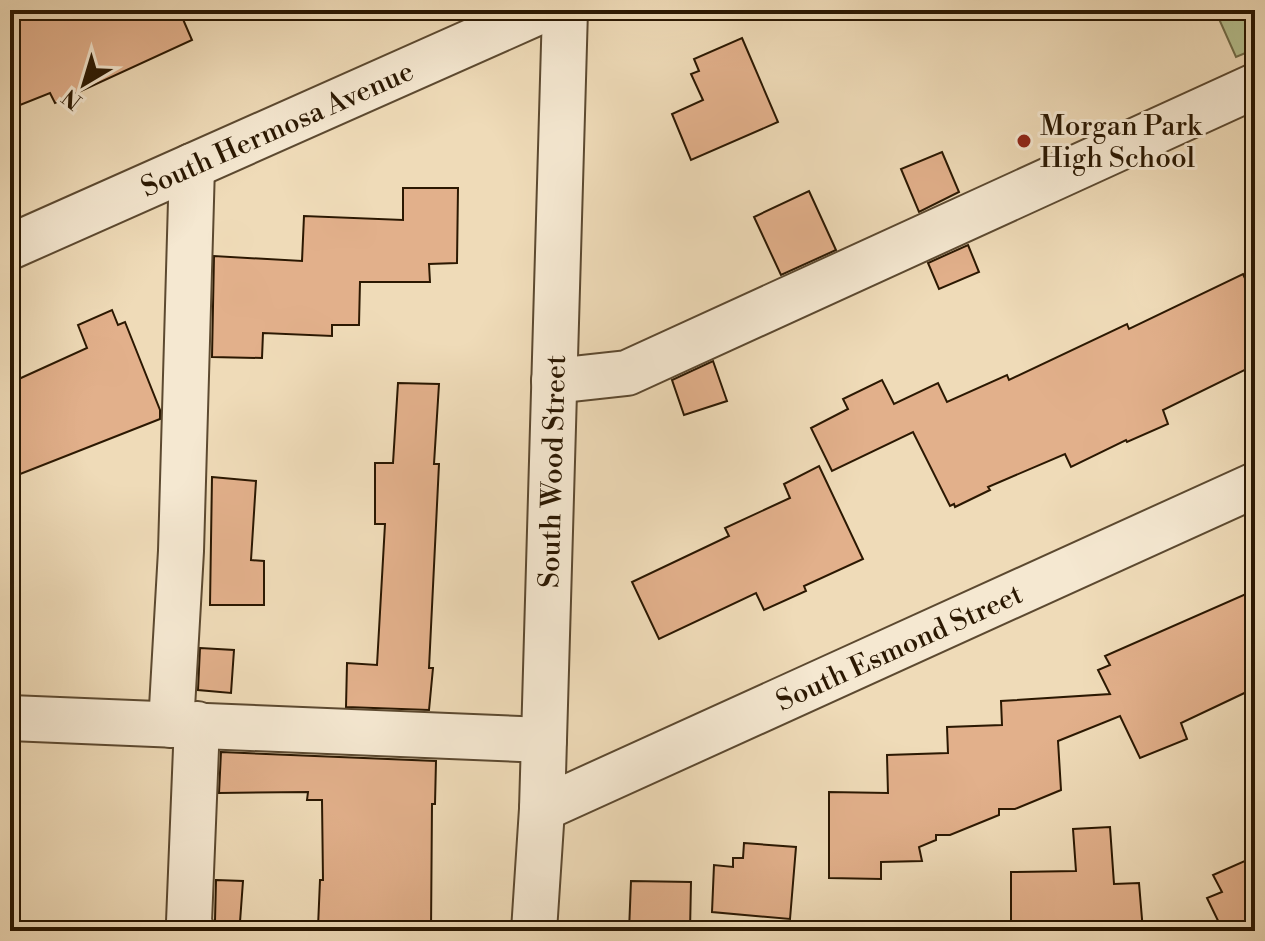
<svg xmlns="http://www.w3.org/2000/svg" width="1265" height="941" viewBox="0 0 1265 941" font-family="'Libre Bodoni',serif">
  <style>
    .green { fill: #b6c190; stroke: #706c49; stroke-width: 2 }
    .building { fill: #e2b08b; stroke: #2b1802; stroke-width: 2 }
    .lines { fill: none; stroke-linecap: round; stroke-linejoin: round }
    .minor-casing { stroke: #5c4930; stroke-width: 48 }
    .minor { stroke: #f5e8d1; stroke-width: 44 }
    .poi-dot { fill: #8f2418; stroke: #f5e8d1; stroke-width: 3 }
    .labels { text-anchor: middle; stroke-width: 6; stroke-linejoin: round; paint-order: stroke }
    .poi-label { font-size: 28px; fill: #2b1802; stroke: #f5e8d1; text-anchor: start }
    .street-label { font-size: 28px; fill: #2b1802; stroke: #f5e8d1 }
  </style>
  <rect width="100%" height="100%" fill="#efdbb8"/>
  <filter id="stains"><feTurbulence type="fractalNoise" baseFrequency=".0025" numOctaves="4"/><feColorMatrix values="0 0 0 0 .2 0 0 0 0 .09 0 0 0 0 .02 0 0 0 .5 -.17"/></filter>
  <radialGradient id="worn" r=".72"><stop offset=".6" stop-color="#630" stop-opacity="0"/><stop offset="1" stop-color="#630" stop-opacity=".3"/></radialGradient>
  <!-- green -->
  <polygon class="green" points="1215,10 1255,10 1255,49 1236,57"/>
  <!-- building -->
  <g class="building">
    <polygon points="10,10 179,10 192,40 55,103 50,93 10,109"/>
    <polygon points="742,38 778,122 691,160 672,114 703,100 691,74 699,71 694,59"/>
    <polygon points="942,152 959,192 919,212 901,169"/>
    <polygon points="403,188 458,188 457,263 429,264 430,282 360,282 359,325 332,325 332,336 263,333 262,358 212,357 214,256 302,261 304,216 403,220"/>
    <polygon points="809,191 836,250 781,275 754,217"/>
    <polygon points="968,245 979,272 939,289 928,263"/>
    <polygon points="1243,274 1255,300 1255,365 1163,410 1168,424 1127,442 1126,440 1071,467 1065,454 988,487 990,490 955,507 954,504 950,506 913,432 832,471 811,428 848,409 843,399 882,380 894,404 938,383 947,402 1007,375 1009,380 1127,324 1129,329"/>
    <polygon points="112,310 118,325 125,322 160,410 160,419 10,478 10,383 87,348 78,325"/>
    <polygon points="713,361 727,401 684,415 672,380"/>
    <polygon points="398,383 439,384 434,464 439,464 429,668 433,668 429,710 346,707 347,663 377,665 385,524 375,524 375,463 393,463"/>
    <polygon points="819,466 863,559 804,586 806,591 764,610 756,593 659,639 632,582 729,536 725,528 790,498 784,484"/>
    <polygon points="212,477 256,481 251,560 264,561 264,605 210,605"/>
    <polygon points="1255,590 1255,688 1181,723 1187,739 1140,758 1120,716 1058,741 1061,790 1015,809 999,809 999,815 950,835 936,835 936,840 919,847 922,861 881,862 881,879 829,878 829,792 888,793 887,755 948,753 947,727 1002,725 1001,701 1110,694 1098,670 1110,665 1105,656"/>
    <polygon points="200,648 234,650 231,693 198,690"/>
    <polygon points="221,752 436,761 435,804 432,804 431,931 326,931 326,928 318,927 320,880 323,880 322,800 307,800 308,792 219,793"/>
    <polygon points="1110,827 1114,884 1139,883 1143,931 1078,931 1078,927 1011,930 1011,872 1076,871 1073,829"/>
    <polygon points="744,843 796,847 790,919 712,912 714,865 733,867 733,858 743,858"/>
    <polygon points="1247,860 1255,877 1255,931 1223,931 1207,898 1222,892 1213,875"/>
    <polygon points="216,880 243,881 240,922 215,921"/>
    <polygon points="631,881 691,882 690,931 629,931"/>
  </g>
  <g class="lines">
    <defs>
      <g id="minor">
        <path id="s1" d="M10 247 543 10"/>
        <polyline points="554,381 627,373 1255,86"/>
        <polyline points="10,718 544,740"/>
        <polyline points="171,725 181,551 192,166"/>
        <path id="s2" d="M542 809 1255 485"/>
        <polyline points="192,931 189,922 197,724"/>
        <path id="s3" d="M534 931 542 809 565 10"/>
      </g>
    </defs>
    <!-- minor casing -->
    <use href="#minor" class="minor-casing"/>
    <!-- minor -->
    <use href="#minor" class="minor"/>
  </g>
  <!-- markers -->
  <circle class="poi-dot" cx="1024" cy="141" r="8"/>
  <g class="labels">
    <!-- poi labels -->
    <g class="poi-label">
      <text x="1040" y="135">Morgan Park<tspan x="1040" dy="32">High School</tspan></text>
    </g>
    <!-- street labels -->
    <g class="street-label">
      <text dy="10" stroke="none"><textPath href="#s1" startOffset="292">South Hermosa Avenue</textPath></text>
      <text dy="10" stroke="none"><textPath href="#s3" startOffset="460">South Wood Street</textPath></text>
      <text dy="10" stroke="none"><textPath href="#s2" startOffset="392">South Esmond Street</textPath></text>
    </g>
  </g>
  <!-- margin -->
  <rect width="1265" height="941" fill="none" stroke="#efdbb8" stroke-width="40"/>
  <rect x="12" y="12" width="1241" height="917" fill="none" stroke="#2b1802" stroke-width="4"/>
  <rect x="20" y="20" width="1225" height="901" fill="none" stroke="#2b1802" stroke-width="2"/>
  <!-- north arrow -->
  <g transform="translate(84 84) rotate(218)" stroke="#f5e8d1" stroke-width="6" paint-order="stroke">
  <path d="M0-6L14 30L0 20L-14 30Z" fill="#2b1802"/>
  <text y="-12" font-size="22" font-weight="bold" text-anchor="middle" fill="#2b1802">N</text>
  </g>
  <rect width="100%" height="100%" filter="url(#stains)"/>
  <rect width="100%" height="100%" fill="url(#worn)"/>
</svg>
